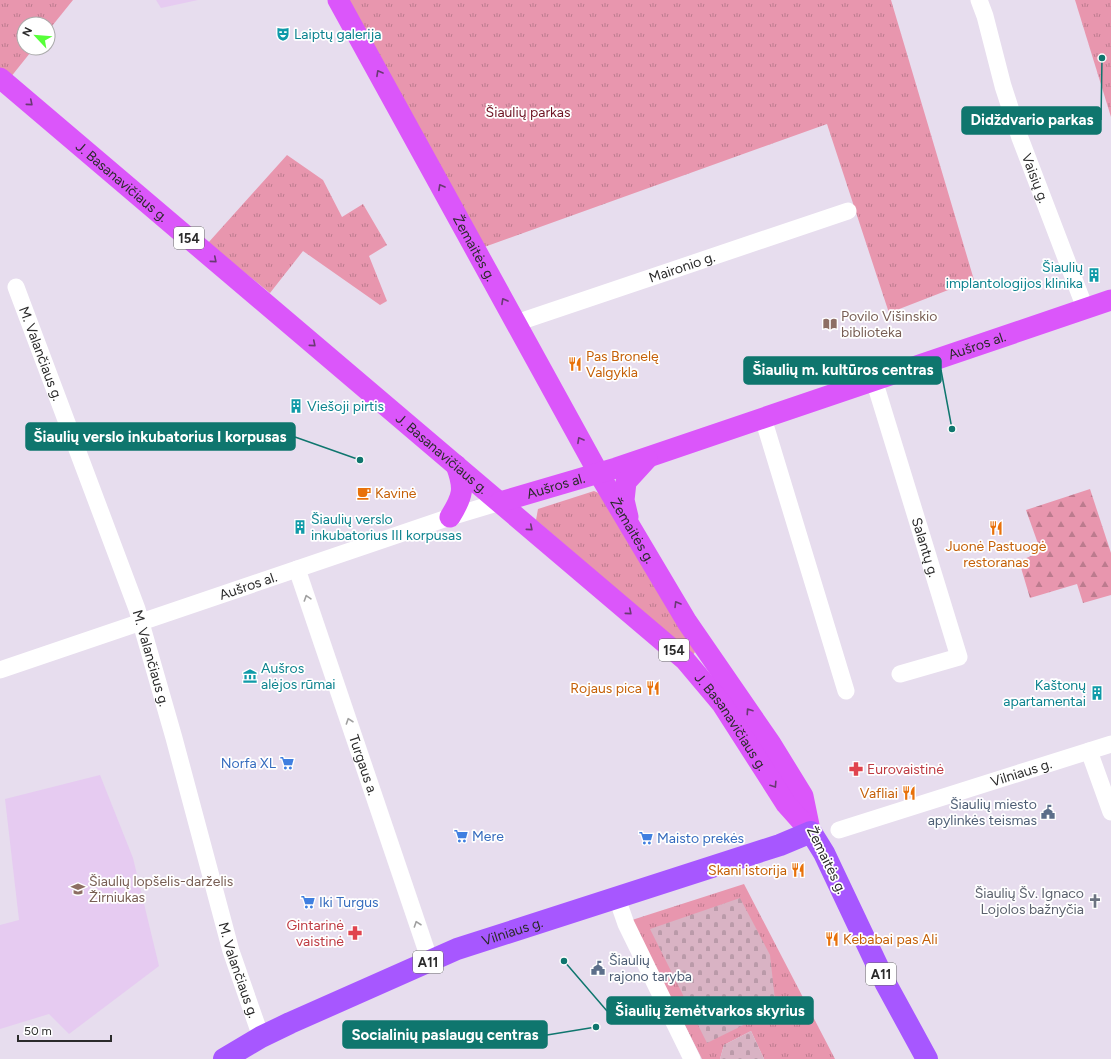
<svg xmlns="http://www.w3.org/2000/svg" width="1111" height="1059" viewBox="0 0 1111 1059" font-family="Figtree,sans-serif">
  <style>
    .education { fill: #e6cbf1 }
    .grass { fill: url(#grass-tufts) }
    .forest { fill: url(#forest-firs) }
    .cemetery { fill: url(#cemetery-stones) }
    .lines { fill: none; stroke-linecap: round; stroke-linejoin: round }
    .minor { stroke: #fff; stroke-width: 17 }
    .major { stroke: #db56fa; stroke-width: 21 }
    .highway { stroke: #a757ff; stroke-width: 22 }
    .oneway { stroke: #693a73 }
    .oneway2 { stroke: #a0a0a0 }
    .labels { text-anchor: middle; stroke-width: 3.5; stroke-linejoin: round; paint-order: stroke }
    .shield { fill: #fff; stroke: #6b6b6b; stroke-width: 1 }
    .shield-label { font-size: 13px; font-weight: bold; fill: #2b2b2b }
    .culture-label { font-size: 14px; fill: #0d838f; stroke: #fff; text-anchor: start }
    .park-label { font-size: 14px; fill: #6f1524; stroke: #fff }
    .street-label { font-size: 14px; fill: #2b2b2b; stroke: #fff }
    .education-label { font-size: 14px; fill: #785e54; stroke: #fff; text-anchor: start }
    .food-label { font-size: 14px; fill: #c56008; stroke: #fff; text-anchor: start }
    .shop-label { font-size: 14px; fill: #366cbe; stroke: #fff; text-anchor: start }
    .health-label { font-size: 14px; fill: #be3a42; stroke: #fff; text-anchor: start }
    .service-label { font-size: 14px; fill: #4e5e75; stroke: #fff; text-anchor: end }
    .worship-label { font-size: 14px; fill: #5b616d; stroke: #fff; text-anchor: end }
    .leader { fill: none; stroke: #0f766e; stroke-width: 1.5 }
    .callout-dot { fill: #0f766e; stroke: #fff; stroke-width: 1.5 }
    .callout { fill: #0f766e; stroke: #0f766e; stroke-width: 1.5 }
    .callout-label { font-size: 15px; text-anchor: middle; font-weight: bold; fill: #fff }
  </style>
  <defs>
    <pattern id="grass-tufts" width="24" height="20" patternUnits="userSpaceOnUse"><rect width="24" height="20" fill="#e896ae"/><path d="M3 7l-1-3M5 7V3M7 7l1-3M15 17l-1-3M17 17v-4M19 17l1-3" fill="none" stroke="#bc7b8e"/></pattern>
    <pattern id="forest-firs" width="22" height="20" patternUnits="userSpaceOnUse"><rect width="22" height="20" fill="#e896ae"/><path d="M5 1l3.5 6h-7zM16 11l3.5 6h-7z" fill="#bc7b8e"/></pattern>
    <pattern id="cemetery-stones" width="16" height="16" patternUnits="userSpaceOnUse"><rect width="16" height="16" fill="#d9b3c4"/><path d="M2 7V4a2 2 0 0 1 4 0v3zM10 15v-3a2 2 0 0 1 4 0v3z" fill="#ba9aa9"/></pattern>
  </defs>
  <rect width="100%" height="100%" fill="#e7ddee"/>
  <!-- education -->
  <g class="education">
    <polygon points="156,0 198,0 161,8"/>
    <polygon points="100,775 133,858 159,966 69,1034 49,1014 0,1029 0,925 19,920 5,799"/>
  </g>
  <!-- grass -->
  <g class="grass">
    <polygon points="0,0 73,0 48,31 48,24 24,24 24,48 34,48 6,83 0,78"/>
    <polygon points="338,0 891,0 974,280 889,313 827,124 476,250"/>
    <polygon points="1075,0 1111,0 1111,117"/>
    <polygon points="287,155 323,180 342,217 363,204 387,245 369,256 387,301 380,305 303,251 270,293 208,243"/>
    <polygon points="594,491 603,495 691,644 695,652 693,655 536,520 538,509"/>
    <polygon points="744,884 835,1059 764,1059 751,1031 724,1045 720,1059 702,1059 632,920"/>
  </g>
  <!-- forest -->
  <polygon class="forest" points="1090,489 1111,553 1111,595 1083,603 1077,584 1030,598 1019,561 1041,552 1026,510"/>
  <!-- cemetery -->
  <g class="cemetery">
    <polygon points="740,898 770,955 776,1009 707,1043 650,929"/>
    <polygon points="751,1031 764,1059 720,1059 724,1045"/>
  </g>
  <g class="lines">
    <!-- minor -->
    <g class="minor">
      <path id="s1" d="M979 0 985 16 1003 86 1020 138 1085 308"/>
      <path id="s2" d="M16 287 137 609 174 738 231 951 261 1037"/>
      <path id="s3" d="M516 323 848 211"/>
      <path id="s4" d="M874 380 959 657 900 674"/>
      <polyline points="763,418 846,691"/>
      <path id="s5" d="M297 569 430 961"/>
      <path id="s6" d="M0 670 450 517 500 502"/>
      <polyline points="1089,751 1111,812"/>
      <path id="s7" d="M839 830 1111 744"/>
      <polyline points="617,898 626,924 692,1059"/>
    </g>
    <!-- major -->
    <g class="major">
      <path id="s8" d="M338 0 599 474 687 622 771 744 803 796 810 830"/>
      <path id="s9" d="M0 78 685 660 722 704 786 804 811 832"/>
      <path id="s10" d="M500 502 616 468 1111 300"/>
      <path d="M450 517C463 496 465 489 456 465"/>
      <polyline points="628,517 624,500 626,482 647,459"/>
    </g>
    <!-- highway -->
    <path class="highway" id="s11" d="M224 1059 261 1037 290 1023 457 949 780 845 811 832 824 853 886 984 927 1059"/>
  </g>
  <!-- one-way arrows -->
  <defs><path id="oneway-chevron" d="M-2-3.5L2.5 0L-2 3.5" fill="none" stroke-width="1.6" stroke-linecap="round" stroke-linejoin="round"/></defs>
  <g class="oneway">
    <use href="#oneway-chevron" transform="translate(379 73) rotate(-119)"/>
    <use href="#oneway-chevron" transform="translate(30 103) rotate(40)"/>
    <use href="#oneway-chevron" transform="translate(441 187) rotate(-119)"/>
    <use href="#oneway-chevron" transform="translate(214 260) rotate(40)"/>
    <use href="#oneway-chevron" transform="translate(504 301) rotate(-119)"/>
    <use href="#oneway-chevron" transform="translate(313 344) rotate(40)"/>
    <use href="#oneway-chevron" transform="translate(580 440) rotate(-119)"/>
    <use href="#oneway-chevron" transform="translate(530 528) rotate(40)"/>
    <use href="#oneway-chevron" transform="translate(677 604) rotate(-121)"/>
    <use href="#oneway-chevron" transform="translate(629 612) rotate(40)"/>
    <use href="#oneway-chevron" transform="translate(749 711) rotate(-124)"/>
    <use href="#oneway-chevron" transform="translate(774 785) rotate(57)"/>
  </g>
  <g class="oneway2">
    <use href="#oneway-chevron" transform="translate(307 598) rotate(-108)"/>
    <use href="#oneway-chevron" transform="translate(349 721) rotate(-109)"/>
    <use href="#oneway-chevron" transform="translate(417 924) rotate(-109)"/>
  </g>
  <!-- icons -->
  <defs>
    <symbol id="theatre-bare" viewBox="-9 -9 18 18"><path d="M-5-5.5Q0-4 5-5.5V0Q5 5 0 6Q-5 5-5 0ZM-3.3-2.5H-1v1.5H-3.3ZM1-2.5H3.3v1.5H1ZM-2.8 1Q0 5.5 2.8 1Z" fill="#0f9aa8" stroke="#fff" stroke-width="2.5" paint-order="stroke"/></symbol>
    <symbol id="building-bare" viewBox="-9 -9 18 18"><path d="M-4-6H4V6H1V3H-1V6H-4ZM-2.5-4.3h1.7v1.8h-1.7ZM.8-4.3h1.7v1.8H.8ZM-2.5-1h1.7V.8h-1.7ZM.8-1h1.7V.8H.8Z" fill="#0f9aa8" stroke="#fff" stroke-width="2.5" paint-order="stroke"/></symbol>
    <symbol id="library-bare" viewBox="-9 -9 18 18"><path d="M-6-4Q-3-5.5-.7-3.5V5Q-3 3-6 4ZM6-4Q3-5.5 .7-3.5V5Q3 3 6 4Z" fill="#8d6e63" stroke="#fff" stroke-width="2.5" paint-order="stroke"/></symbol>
    <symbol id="restaurant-bare" viewBox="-9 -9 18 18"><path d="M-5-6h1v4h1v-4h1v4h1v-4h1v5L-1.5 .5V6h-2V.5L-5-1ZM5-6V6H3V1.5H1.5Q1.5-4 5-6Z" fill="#e8710a" stroke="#fff" stroke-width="2.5" paint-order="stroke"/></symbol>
    <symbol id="cafe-bare" viewBox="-9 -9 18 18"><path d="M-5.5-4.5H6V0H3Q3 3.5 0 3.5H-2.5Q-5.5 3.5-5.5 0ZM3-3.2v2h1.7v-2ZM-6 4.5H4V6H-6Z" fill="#e8710a" stroke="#fff" stroke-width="2.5" paint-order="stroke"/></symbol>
    <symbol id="museum-bare" viewBox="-9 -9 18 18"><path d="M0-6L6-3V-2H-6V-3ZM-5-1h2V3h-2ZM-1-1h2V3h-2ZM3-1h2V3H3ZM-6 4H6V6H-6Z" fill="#0f9aa8" stroke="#fff" stroke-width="2.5" paint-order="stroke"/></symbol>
    <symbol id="supermarket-bare" viewBox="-9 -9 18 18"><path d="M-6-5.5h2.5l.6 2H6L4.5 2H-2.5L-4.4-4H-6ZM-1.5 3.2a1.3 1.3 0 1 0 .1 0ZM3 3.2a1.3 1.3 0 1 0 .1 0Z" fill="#3f7fe0" stroke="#fff" stroke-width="2.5" paint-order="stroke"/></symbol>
    <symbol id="pharmacy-bare" viewBox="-9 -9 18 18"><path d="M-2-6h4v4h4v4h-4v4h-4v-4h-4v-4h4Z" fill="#e0444e" stroke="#fff" stroke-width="2.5" paint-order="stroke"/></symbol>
    <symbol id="civic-bare" viewBox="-9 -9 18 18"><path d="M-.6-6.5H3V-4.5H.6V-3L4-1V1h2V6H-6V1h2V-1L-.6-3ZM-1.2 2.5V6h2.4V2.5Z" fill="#5c6f8a" stroke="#fff" stroke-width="2.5" paint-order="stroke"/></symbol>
    <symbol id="school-bare" viewBox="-9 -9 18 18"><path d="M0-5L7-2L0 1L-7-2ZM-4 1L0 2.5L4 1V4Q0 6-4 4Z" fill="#8d6e63" stroke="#fff" stroke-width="2.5" paint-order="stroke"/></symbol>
    <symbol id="church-bare" viewBox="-9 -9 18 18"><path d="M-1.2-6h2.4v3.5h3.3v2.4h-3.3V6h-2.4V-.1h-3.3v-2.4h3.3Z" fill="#6b7280" stroke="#fff" stroke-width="2.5" paint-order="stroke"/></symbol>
  </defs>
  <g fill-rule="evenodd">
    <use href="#theatre-bare" x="273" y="24" width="20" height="20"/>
    <use href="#building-bare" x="1084" y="265" width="20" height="20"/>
    <use href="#library-bare" x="820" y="314" width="20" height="20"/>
    <use href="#restaurant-bare" x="565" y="354" width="20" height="20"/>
    <use href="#building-bare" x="286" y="396" width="20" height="20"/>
    <use href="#cafe-bare" x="354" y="483" width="20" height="20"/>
    <use href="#building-bare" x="290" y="517" width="20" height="20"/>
    <use href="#restaurant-bare" x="986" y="518" width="20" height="20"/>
    <use href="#museum-bare" x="240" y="666" width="20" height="20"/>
    <use href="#restaurant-bare" x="643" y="678" width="20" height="20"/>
    <use href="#building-bare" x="1087" y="683" width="20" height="20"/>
    <use href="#supermarket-bare" x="277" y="753" width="20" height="20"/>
    <use href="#pharmacy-bare" x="846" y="759" width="20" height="20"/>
    <use href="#restaurant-bare" x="899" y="783" width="20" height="20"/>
    <use href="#civic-bare" x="1038" y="802" width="20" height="20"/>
    <use href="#supermarket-bare" x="451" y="826" width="20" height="20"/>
    <use href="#supermarket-bare" x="636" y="828" width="20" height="20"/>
    <use href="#restaurant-bare" x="788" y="860" width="20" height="20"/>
    <use href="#school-bare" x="68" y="879" width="20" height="20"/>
    <use href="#church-bare" x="1085" y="891" width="20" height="20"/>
    <use href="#supermarket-bare" x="298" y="892" width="20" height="20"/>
    <use href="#pharmacy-bare" x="345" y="923" width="20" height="20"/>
    <use href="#restaurant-bare" x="822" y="929" width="20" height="20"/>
    <use href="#civic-bare" x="588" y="958" width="20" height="20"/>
  </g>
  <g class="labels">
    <!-- shield labels -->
    <g class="shield">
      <rect x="174" y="227" width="30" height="22" rx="3"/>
      <rect x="659" y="639" width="30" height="22" rx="3"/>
      <rect x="413" y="951" width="30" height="22" rx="3"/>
      <rect x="866" y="963" width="30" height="22" rx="3"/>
    </g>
    <g class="shield-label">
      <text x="189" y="243">154</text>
      <text x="674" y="655">154</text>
      <text x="428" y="967">A11</text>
      <text x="881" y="979">A11</text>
    </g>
    <!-- culture labels -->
    <g class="culture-label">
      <text x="294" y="39">Laiptų galerija</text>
      <text x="1083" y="272" text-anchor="end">Šiaulių<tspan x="1083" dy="16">implantologijos klinika</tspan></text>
      <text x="307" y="411">Viešoji pirtis</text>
      <text x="311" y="524">Šiaulių verslo<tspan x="311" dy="16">inkubatorius III korpusas</tspan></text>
      <text x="261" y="673">Aušros<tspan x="261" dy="16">alėjos rūmai</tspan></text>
      <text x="1086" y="690" text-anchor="end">Kaštonų<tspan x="1086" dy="16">apartamentai</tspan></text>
    </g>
    <!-- park labels -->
    <g class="park-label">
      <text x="528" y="117">Šiaulių parkas</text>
    </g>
    <!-- street labels -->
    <g class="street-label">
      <text dy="5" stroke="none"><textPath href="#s1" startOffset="187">Vaisių g.</textPath></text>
      <text dy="5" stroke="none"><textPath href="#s9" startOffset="160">J. Basanavičiaus g.</textPath></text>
      <text dy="5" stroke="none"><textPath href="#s8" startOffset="283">Žemaitės g.</textPath></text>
      <text dy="5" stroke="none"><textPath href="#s3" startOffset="175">Maironio g.</textPath></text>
      <text dy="5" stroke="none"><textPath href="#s10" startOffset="502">Aušros al.</textPath></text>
      <text dy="5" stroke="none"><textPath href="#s2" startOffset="71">M. Valančiaus g.</textPath></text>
      <text dy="5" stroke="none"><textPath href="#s9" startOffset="580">J. Basanavičiaus g.</textPath></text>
      <text dy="5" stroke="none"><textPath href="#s10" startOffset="58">Aušros al.</textPath></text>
      <text dy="5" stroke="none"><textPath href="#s8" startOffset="607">Žemaitės g.</textPath></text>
      <text dy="5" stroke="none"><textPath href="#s4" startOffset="175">Salantų g.</textPath></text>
      <text dy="5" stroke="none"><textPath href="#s6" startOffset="262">Aušros al.</textPath></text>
      <text dy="5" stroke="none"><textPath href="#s2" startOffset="395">M. Valančiaus g.</textPath></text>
      <text dy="5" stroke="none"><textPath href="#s9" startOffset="976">J. Basanavičiaus g.</textPath></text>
      <text dy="5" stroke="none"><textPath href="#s5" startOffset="207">Turgaus a.</textPath></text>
      <text dy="5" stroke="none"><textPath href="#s7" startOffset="191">Vilniaus g.</textPath></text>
      <text transform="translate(827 860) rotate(64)" y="5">Žemaitės g.</text>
      <text dy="5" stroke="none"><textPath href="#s11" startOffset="316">Vilniaus g.</textPath></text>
      <text dy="5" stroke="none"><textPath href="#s2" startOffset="719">M. Valančiaus g.</textPath></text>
    </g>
    <!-- education labels -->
    <g class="education-label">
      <text x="841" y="321">Povilo Višinskio<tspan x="841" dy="16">biblioteka</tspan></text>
      <text x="89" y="886">Šiaulių lopšelis-darželis<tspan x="89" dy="16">Žirniukas</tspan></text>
    </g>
    <!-- food labels -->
    <g class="food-label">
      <text x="586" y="361">Pas Bronelę<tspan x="586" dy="16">Valgykla</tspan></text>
      <text x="375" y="498">Kavinė</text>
      <text x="996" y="551" text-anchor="middle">Juonė Pastuogė<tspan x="996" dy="16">restoranas</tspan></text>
      <text x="642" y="693" text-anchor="end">Rojaus pica</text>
      <text x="898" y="798" text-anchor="end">Vafliai</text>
      <text x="787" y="875" text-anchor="end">Skani istorija</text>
      <text x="843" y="944">Kebabai pas Ali</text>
    </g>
    <!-- shop labels -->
    <g class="shop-label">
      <text x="276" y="768" text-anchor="end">Norfa XL</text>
      <text x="472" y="841">Mere</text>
      <text x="657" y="843">Maisto prekės</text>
      <text x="319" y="907">Iki Turgus</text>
    </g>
    <!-- health labels -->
    <g class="health-label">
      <text x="867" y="774">Eurovaistinė</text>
      <text x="344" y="930" text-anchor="end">Gintarinė<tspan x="344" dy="16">vaistinė</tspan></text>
    </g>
    <!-- service labels -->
    <g class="service-label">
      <text x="1037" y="809">Šiaulių miesto<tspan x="1037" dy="16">apylinkės teismas</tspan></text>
      <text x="609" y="965" text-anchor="start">Šiaulių<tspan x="609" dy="16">rajono taryba</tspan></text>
    </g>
    <!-- worship labels -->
    <g class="worship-label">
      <text x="1084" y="898">Šiaulių Šv. Ignaco<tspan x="1084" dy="16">Lojolos bažnyčia</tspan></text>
    </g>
  </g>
  <!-- callouts -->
  <path class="leader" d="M1102 58L1101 120M952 429L941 370M360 460L295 437M564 961L607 1011M596 1027L547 1035"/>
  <g class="callout-dot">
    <circle cx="1102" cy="58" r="4"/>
    <circle cx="952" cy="429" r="4"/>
    <circle cx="360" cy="460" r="4"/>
    <circle cx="564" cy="961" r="4"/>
    <circle cx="596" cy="1027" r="4"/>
  </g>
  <g class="callout">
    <rect x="962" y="107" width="139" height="27" rx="4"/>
    <rect x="744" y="357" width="197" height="27" rx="4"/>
    <rect x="26" y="423" width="269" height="27" rx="4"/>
    <rect x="607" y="997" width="206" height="27" rx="4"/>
    <rect x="343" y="1021" width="204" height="27" rx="4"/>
  </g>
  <g class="callout-label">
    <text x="1032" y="125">Didždvario parkas</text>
    <text x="843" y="375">Šiaulių m. kultūros centras</text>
    <text x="160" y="442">Šiaulių verslo inkubatorius I korpusas</text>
    <text x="710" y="1016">Šiaulių žemėtvarkos skyrius</text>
    <text x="445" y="1040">Socialinių paslaugų centras</text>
  </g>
  <!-- north arrow -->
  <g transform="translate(36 36) rotate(296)"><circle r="19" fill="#ffffff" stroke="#aaaaaa"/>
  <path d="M0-3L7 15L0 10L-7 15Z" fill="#56ff39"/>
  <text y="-6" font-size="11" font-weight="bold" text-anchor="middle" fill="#2b2b2b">N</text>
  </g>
  <!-- scale -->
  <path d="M18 1035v6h93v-6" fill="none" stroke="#2b2b2b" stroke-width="2"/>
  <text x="24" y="1035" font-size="12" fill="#2b2b2b" stroke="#ffffff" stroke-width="3" paint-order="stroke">50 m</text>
</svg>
